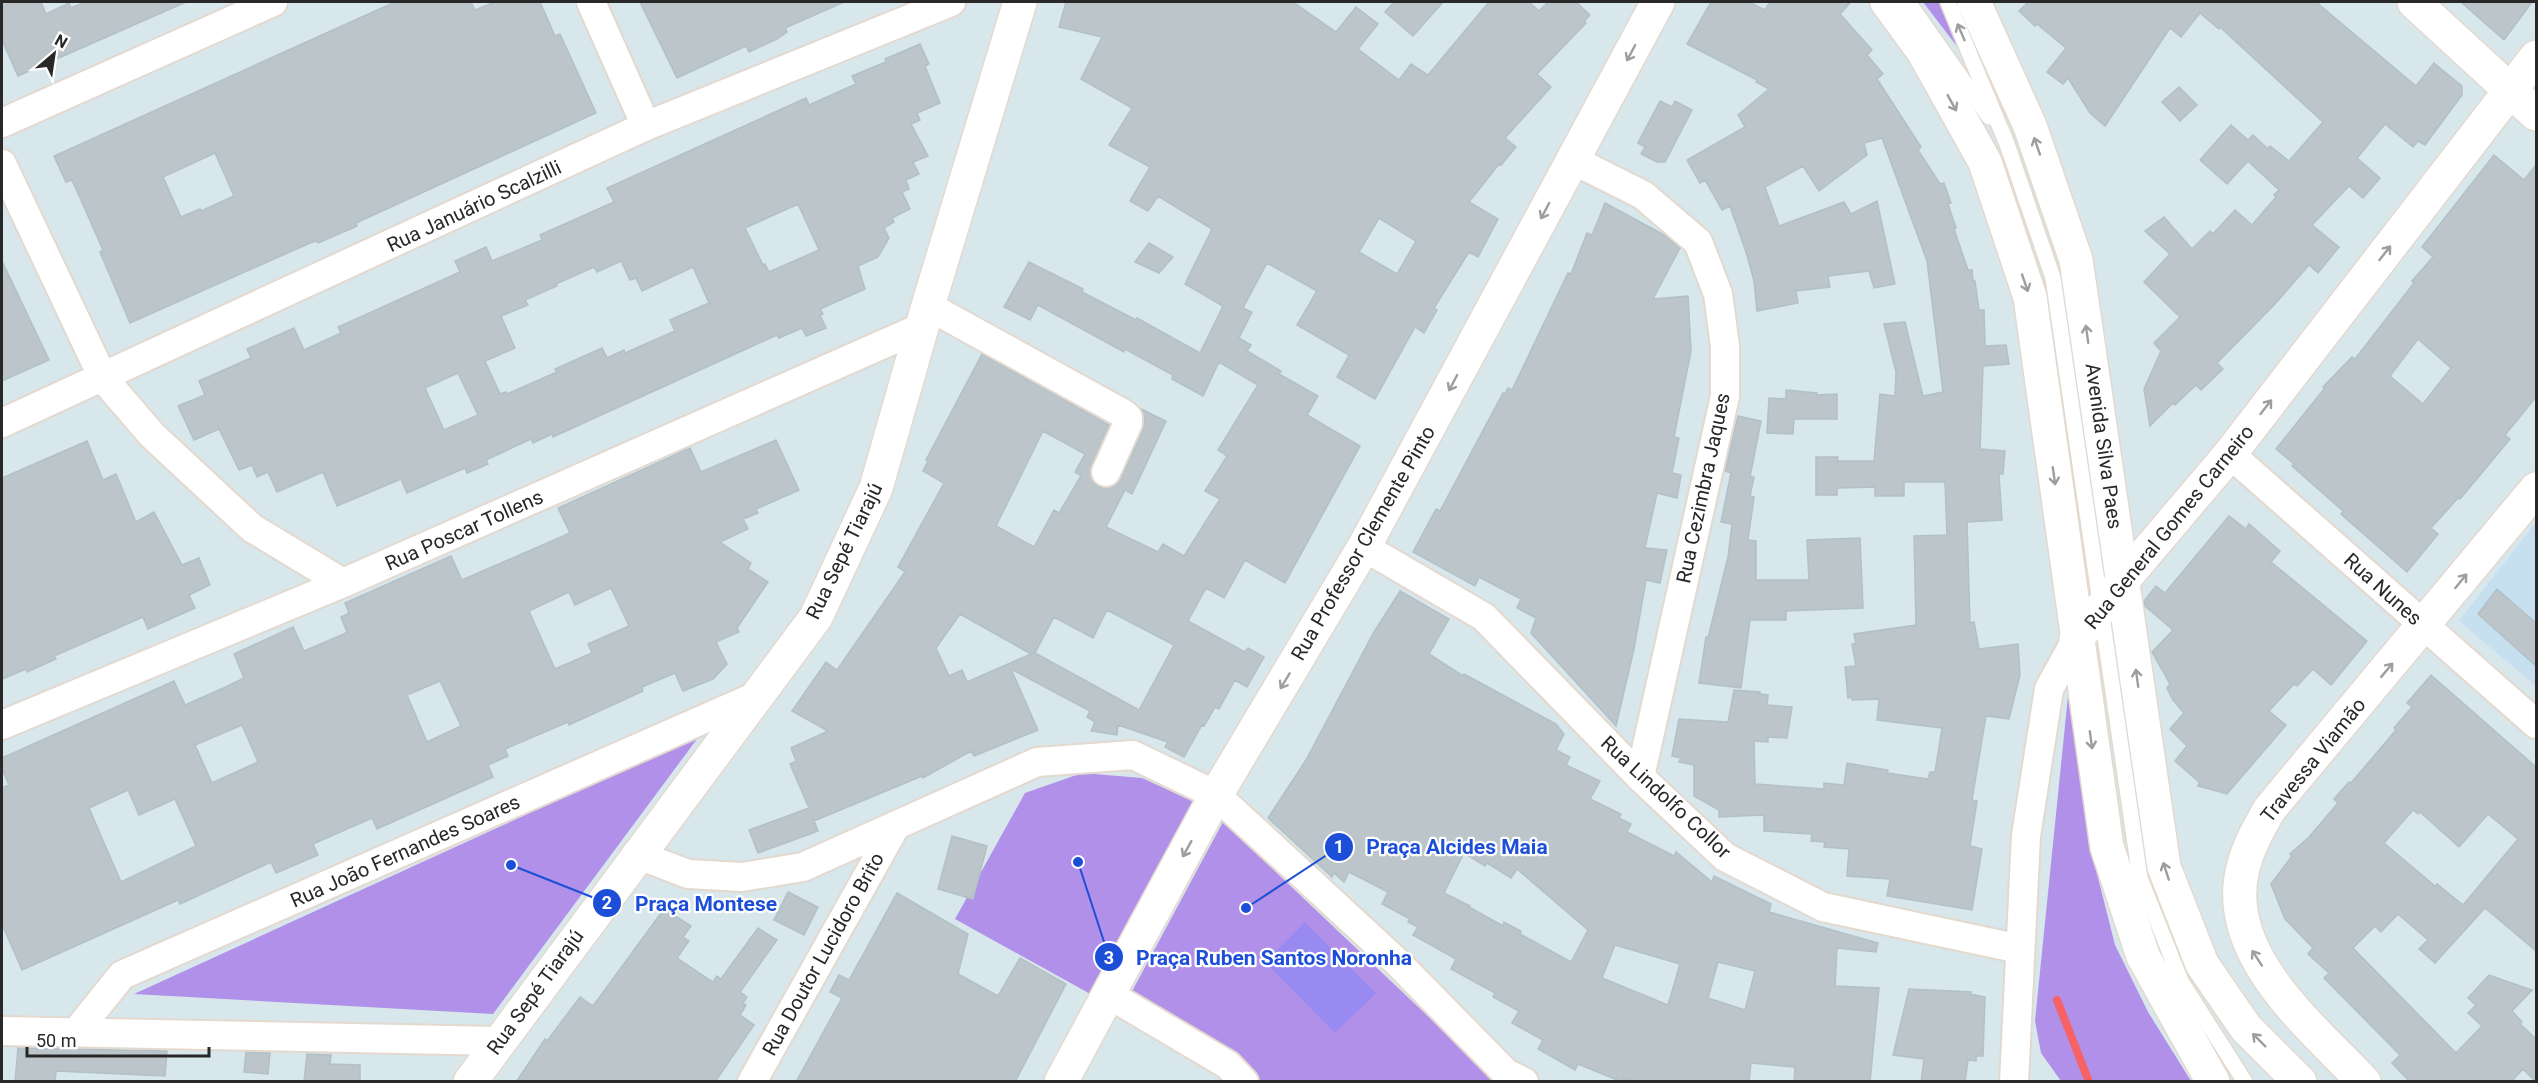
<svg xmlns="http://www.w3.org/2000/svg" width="2538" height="1083" viewBox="0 0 2538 1083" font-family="Roboto,sans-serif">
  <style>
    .education { fill: #c6e0f0 }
    .green { fill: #b090e8 }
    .pitch { fill: #988af0 }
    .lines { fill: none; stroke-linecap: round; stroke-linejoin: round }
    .stream { stroke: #f86265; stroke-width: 8 }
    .building { fill: #bbc5ca; stroke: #b2c0c7; stroke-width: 1.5; fill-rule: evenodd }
    .lane-casing { stroke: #e3d9ce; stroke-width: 18 }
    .street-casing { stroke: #e3d9ce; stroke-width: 32 }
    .secondary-casing { stroke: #e3d9ce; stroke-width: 36 }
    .lane { stroke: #fff; stroke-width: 15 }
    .street { stroke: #fff; stroke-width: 28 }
    .secondary { stroke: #fff; stroke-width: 33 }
    .oneway { stroke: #9e9e9e }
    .labels { text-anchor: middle; stroke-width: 4.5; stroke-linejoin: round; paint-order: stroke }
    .street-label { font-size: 20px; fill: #282828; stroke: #fff }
    .leader { fill: none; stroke: #1d4ed8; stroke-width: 2 }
    .callout-dot { fill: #1d4ed8; stroke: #fff; stroke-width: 2 }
    .mark-label { font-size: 18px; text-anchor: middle; font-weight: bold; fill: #fff }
    .callout-label { font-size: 21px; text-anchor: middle; font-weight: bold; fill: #1d4ed8; stroke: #fff; stroke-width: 4.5; stroke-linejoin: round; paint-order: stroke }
  </style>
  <rect width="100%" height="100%" fill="#d8e7ec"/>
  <!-- education -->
  <polygon class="education" points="2536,522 2536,686 2459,621"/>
  <!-- green -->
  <g class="green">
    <polygon points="1923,2 1939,2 1959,49"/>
    <polygon points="2068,696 2091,850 2115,945 2148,1012 2191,1081 2061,1081 2041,1053 2035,1021"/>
    <polygon points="700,735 493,1014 134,994"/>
    <polygon points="1082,773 1142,778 1201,805 1094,996 955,919 1025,793"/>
    <polygon points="1223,822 1491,1076 1490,1081 1261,1081 1226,1048 1130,995"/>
  </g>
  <!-- pitch -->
  <polygon class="pitch" points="1305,922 1376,993 1335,1033 1265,962"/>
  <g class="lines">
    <!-- stream -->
    <polyline class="stream" points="2057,1000 2089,1082"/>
  </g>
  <!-- building -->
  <g class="building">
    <polygon points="2,2 41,2 46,14 69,3 71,8 85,2 186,2 18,76 2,40"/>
    <path d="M395 2H471L475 10 495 2H540L555 36 560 34 596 113 356 223 357 226 318 243 317 241 310 243 130 323 100 252 103 250 72 180 66 182 54 156ZM215 153 234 196 201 211 200 209 181 217 163 177Z"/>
    <polygon points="640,2 844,2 785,28 787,32 777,39 749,52 746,46 677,78"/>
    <path d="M1066 2H1293L1336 32 1356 7 1378 24 1358 49 1399 80 1411 64 1428 75 1489 2H1529L1539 11 1548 2H1576L1590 15 1584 21 1586 23 1537 74 1551 87 1505 138 1516 147 1501 165 1499 164 1469 202 1498 219 1478 257 1469 252 1434 308 1437 310 1424 333 1415 327 1375 399 1337 377 1349 355 1297 325 1317 291 1267 263 1243 308 1252 312 1239 338 1251 345 1247 351 1281 371 1279 374 1318 396 1307 415 1360 446 1285 583 1245 560 1224 598 1206 588 1188 621 1245 652 1248 648 1264 657 1247 687 1235 680 1219 709 1215 707 1204 726 1202 725 1184 757 1165 747 1168 742 1118 725 1117 735 1091 731 1095 722 1087 717 1090 711 1011 669 1038 730 974 756 971 751 923 778 922 776 814 821 813 818 818 831 758 853 749 830 809 808 790 764 796 761 791 748 828 731 792 711 826 662 837 670 905 572 898 567 944 483 923 471 928 461 926 460 982 354 1109 425 1090 473 1093 482 1100 487 1107 488 1115 486 1121 479 1143 429 1144 418 1141 409 1166 421 1132 494 1125 490 1106 527 1158 552 1163 544 1184 556 1220 499 1205 491 1227 456 1218 450 1258 385 1219 362 1203 396 1172 379 1173 375 1125 349 1124 352 1038 305 1030 320 1004 307 1029 262 1083 289 1082 292 1136 320 1137 318 1200 353 1223 306 1185 284 1212 229 1158 196 1148 211 1130 201 1150 167 1109 145 1132 108 1081 79 1102 37 1059 27ZM1379 218 1416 241 1397 274 1359 252ZM1043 431 1085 454 1075 472 1081 476 1059 513 1054 510 1034 547 996 526ZM1107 610 1174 645 1139 710 1035 653 1054 617 1093 638ZM960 614 1031 654 967 682 962 670 949 676 936 648Z"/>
    <polygon points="1394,2 1443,2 1413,36 1385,12"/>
    <polygon points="1711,2 1749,2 1765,10 1770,2 1851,2 1840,14 1872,50 1867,55 1883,74 1877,79 1921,147 1918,150 1940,184 1944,183 1951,203 1948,204 1956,228 1954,229 1968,270 1972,270 1973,281 1975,281 1979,310 1984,310 1985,346 2006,345 2009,364 1983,366 1980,449 2005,451 2003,474 1999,474 2002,520 1967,522 1970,623 1974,622 1979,649 2018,644 2020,675 2009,719 1986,716 1972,800 1977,801 1970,846 1982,849 1972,910 1887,896 1890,879 1847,876 1849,849 1824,847 1825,842 1811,841 1812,834 1764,831 1764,815 1719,817 1719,810 1694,796 1694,765 1679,762 1681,758 1672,756 1679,719 1728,722 1734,690 1760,692 1760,694 1768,695 1767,705 1792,707 1787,738 1768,737 1768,742 1754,741 1755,784 1824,789 1824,783 1844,785 1847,763 1888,770 1887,773 1928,779 1930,772 1935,772 1942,728 1877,720 1879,699 1852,700 1852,697 1848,698 1845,667 1856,666 1852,644 1856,644 1854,634 1916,625 1914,536 1947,535 1945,482 1904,482 1904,496 1875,496 1875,487 1837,488 1837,495 1816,495 1816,457 1838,457 1837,461 1874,461 1880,394 1895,396 1896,372 1884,324 1905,322 1923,396 1943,392 1927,261 1882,138 1864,143 1867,155 1819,191 1803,166 1765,187 1779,226 1844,202 1851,214 1877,201 1895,284 1874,288 1869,271 1828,276 1830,287 1796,291 1798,303 1757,311 1754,281 1747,255 1730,206 1722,210 1705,180 1700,183 1687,160 1745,127 1738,115 1769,89 1756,82 1757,80 1687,44"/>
    <polygon points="2028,2 2316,2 2416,86 2434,63 2462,86 2462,95 2425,145 2418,141 2413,147 2385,124 2357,158 2380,178 2363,198 2349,186 2312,225 2339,247 2318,273 2309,265 2274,305 2217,363 2223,369 2201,390 2196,385 2175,405 2173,403 2150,426 2144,389 2161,351 2154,343 2180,317 2144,282 2170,254 2145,231 2164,217 2192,249 2210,231 2213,234 2235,210 2252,225 2276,197 2274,195 2279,190 2248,161 2227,184 2200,160 2231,125 2248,140 2253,135 2268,149 2270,146 2289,161 2323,122 2220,27 2219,29 2200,13 2181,37 2170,28 2105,126 2090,113 2068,78 2063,84 2047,72 2066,48 2037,24 2035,26 2019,11"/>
    <polygon points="2461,2 2532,2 2504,40"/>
    <path d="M920 44 929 64 925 66 940 103 917 113 920 120 911 124 928 156 913 162 919 174 906 180 909 189 902 192 910 209 892 218 894 222 884 228 889 238 878 257 858 266 865 289 820 309 823 314 820 315 826 328 806 336 802 328 779 338 777 335 553 437 552 434 533 443 531 439 486 460 488 464 467 473 465 468 407 493 401 479 337 506 323 472 277 492 268 472 257 477 252 465 239 470 219 429 194 440 178 406 205 395 199 381 251 358 247 349 294 328 304 350 341 333 338 327 460 272 455 261 486 247 492 261 542 240 540 235 614 202 607 188 806 98 809 105 856 84 852 76 886 62 885 59ZM798 204 819 250 769 272 765 264 763 265 745 228ZM621 261 630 280 636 278 642 291 693 267 709 303 670 320 675 331 625 353 624 350 607 358 602 348 555 369 557 372 507 394 506 392 500 394 485 361 515 348 501 316 528 305 525 300 557 286 556 284 594 267 597 272ZM458 373 478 415 444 430 425 388Z"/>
    <polygon points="2179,87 2197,105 2180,121 2162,102"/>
    <polygon points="1660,101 1672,107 1675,101 1692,110 1665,162 1657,162 1641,154 1645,147 1638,143"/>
    <path d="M2494 155 2524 180 2536 165V397L2505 435 2510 439 2460 499 2458 498 2431 528 2438 534 2407 572 2341 514 2343 511 2292 466 2294 464 2276 449 2324 389 2323 387 2352 357 2355 359 2414 283 2412 281 2433 257 2422 247ZM2418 339 2451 368 2423 404 2390 376Z"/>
    <polygon points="1605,203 1664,235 1680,248 1653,299 1688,296 1691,351 1674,437 1679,438 1672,473 1681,475 1677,498 1657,493 1645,548 1667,550 1660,583 1646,580 1634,649 1616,726 1531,633 1536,618 1517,608 1521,599 1479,577 1475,586 1413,552 1436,509 1440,511 1503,393 1505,394 1508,388 1512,390 1568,273 1571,274 1587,233 1592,235"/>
    <polygon points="1149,243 1173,257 1159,273 1135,262"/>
    <polygon points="2,261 49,360 2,381"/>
    <polygon points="1786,390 1817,393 1817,395 1837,394 1837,419 1794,419 1793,434 1767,433 1769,398 1786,399"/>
    <polygon points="1738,416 1761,421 1750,477 1754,477 1750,496 1754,497 1748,540 1756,541 1756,580 1809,580 1807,540 1860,538 1863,608 1786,611 1786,620 1750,620 1741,688 1699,683 1706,637 1708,638 1728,557 1732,524 1721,522 1731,473 1725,471"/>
    <path d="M776 440 799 490 756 509 758 513 743 519 748 529 720 542 751 563 748 569 768 582 737 628 739 632 716 642 727 664 713 679 683 691 675 673 642 687 643 691 569 725 568 722 505 749 508 756 488 765 493 777 377 829 372 818 313 844 318 855 276 873 271 862 180 904 178 900 22 970 2 924V788L9 785 2 769V758L174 681 185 705 228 686 244 678 234 654 293 627 304 651 344 634 347 632 341 617 349 613 345 603 451 556 462 580 570 533 558 508 690 448 701 472ZM611 588 629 626 588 644 592 653 555 669 529 611 569 592 575 605ZM440 681 461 726 427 742 407 695ZM242 725 258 762 212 783 195 745ZM128 790 139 815 175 799 196 846 121 882 89 808Z"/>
    <polygon points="87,441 103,480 116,474 136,522 154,512 182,565 199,558 210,585 189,595 195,608 148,629 143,617 54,656 56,659 27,672 26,669 2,679 2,478"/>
    <polygon points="2229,516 2246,529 2249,524 2280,551 2271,562 2367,641 2331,685 2313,669 2297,686 2294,684 2269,711 2286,725 2227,794 2198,786 2199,782 2175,761 2187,746 2170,729 2184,713 2173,700 2167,688 2170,684 2152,652 2173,630 2145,606 2144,601 2156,586 2165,593"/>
    <polygon points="2497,589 2536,623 2536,666 2478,614"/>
    <path d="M1400 591 1449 619 1429 654 1463 676 1464 674 1477 681 1556 724 1564 734 1556 750 1570 757 1566 765 1600 781 1590 799 1621 814 1619 818 1631 824 1627 832 1674 856 1676 852 1712 882 1714 876 1771 904 1769 912 1878 943 1876 952 1837 948 1835 986 1879 988 1870 1082H1794L1795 1067 1751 1063 1749 1082H1636L1623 1079 1622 1082 1578 1064 1575 1070 1538 1049 1543 1040 1512 1023 1519 1011 1493 997 1495 993 1451 969 1456 959 1413 935 1418 927 1408 922 1410 919 1382 904 1388 892 1349 872 1344 882 1334 873 1332 877 1268 818 1306 760 1374 632ZM1464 853 1485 866 1487 863 1511 878 1517 869 1588 930 1571 962 1520 934 1521 931 1504 922 1503 926 1469 907 1470 906 1444 893ZM1615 945 1680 964 1668 1005 1602 978ZM1718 962 1755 971 1745 1010 1708 998Z"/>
    <path d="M2431 675 2536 767V951L2485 908 2435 963 2419 949 2428 940 2398 914 2381 932 2375 926 2353 948 2456 1053 2482 1026 2468 1013 2476 1005 2468 998 2489 975 2532 990 2512 1011 2522 1022 2520 1024 2536 1039V1082L2523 1069 2511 1082H2410L2392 1063 2400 1055 2324 978 2329 973 2308 954 2313 948 2285 919 2271 884 2292 856 2290 854 2309 837 2338 803 2334 799 2349 782 2351 783 2396 730 2394 728 2412 707 2407 703ZM2413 810 2418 814 2420 812 2459 847 2488 814 2518 839 2463 905 2437 884 2435 886 2384 843Z"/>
    <polygon points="952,836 987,846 973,899 938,889"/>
    <polygon points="788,892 818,907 804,935 774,920"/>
    <polygon points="897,893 968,934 958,974 998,996 1020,958 1066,984 1015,1082 796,1082 842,998 830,992 839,975 849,980"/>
    <polygon points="664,909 691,926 683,937 689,941 677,958 713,982 717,976 721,979 758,928 777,940 740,992 747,997 743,1003 746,1005 740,1015 754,1025 715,1082 516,1082 545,1039 547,1041 580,997 593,1006"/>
    <polygon points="1909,989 1971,992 1970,994 1985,997 1983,1056 1976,1056 1976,1061 1968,1060 1965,1082 1921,1082 1924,1059 1893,1055"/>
    <polygon points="18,1048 167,1051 165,1076 56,1071 55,1082 15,1082"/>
    <polygon points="246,1052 270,1053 268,1074 244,1072"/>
    <polygon points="307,1054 331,1055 330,1064 360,1065 360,1082 304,1082"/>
  </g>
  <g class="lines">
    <defs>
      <g id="lane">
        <polyline points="1908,2 1989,117"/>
        <polyline points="1948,2 2007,144 2053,278 2140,878 2181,981 2245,1082"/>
      </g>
      <g id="street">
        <polyline points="591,2 646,126"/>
        <polyline points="2,123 273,2"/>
        <polyline points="1573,160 1643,195 1698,242 1718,294 1725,346 1725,396 1640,777"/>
        <polyline points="2,164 103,378 152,435 252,528 343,583"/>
        <polyline points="928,306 1124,414 1128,418 1128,423 1106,472"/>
        <polyline points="2,423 646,126 951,2"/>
        <polyline points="2230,454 2536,724"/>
        <polyline points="1364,547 1484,617 1640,777 1725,857 1823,907 2020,949"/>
        <polyline points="2,725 343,583 922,327"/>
        <polyline points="636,854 688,874 742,877 803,867 1037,762 1133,755 1216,795 1397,962 1506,1073 1524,1082"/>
        <polyline points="1108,994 1228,1065 1244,1082"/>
        <polyline points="2,1031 499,1041"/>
        <polyline points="77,1031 122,975 754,697"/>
        <polyline points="752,1082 895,827"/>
        <polyline points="2014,1082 2026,836 2049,689 2076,640"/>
      </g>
      <g id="secondary">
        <polyline points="1887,2 1923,51 1985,162 2030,297 2107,847 2143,956 2213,1082"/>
        <polyline points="1974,2 2030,126 2076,260 2164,867 2202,964 2246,1028 2300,1082"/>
        <polyline points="2414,2 2536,114"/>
        <polyline points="2076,640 2124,579 2230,454 2536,57"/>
        <polyline points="470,1082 816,617 876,488 928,306 1020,2"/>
        <polyline points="1061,1082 1216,795 1364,547 1658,2"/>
        <path d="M2364 1082C2311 1026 2221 954 2243 868 2248 847 2259 828 2269 810L2536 489"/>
      </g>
    </defs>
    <!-- lane casing -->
    <use href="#lane" class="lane-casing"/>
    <!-- street casing -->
    <use href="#street" class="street-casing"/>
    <!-- secondary casing -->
    <use href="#secondary" class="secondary-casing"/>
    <!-- lane -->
    <use href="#lane" class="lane"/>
    <!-- street -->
    <use href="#street" class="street"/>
    <!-- secondary -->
    <use href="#secondary" class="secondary"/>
  </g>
  <!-- one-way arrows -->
  <defs><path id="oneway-shaft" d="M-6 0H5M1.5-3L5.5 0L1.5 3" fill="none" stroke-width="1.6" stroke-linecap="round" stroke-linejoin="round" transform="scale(1.5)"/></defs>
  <g class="oneway">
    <use href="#oneway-shaft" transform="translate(1961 32) rotate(-113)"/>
    <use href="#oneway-shaft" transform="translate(1631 53) rotate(118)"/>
    <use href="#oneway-shaft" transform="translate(1952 103) rotate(61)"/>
    <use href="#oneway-shaft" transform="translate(2037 146) rotate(-109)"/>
    <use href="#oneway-shaft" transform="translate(1545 211) rotate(118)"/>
    <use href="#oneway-shaft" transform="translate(2385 253) rotate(-52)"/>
    <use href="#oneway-shaft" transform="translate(2025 283) rotate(71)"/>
    <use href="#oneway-shaft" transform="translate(2087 334) rotate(-98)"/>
    <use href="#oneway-shaft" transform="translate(1453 383) rotate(118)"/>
    <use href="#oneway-shaft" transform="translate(2266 407) rotate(-52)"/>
    <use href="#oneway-shaft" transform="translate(2054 476) rotate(82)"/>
    <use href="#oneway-shaft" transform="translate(2461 581) rotate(-51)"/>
    <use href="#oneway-shaft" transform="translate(2387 670) rotate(-50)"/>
    <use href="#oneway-shaft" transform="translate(2137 678) rotate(-98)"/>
    <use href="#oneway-shaft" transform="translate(1285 681) rotate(121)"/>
    <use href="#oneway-shaft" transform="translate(2091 740) rotate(82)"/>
    <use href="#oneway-shaft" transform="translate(1187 849) rotate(119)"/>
    <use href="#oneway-shaft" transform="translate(2166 871) rotate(-108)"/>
    <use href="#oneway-shaft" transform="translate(2257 958) rotate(-123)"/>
    <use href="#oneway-shaft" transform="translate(2259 1040) rotate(-135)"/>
  </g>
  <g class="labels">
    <!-- street labels -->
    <g class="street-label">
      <text transform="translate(474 206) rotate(-25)" y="7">Rua Januário Scalzilli</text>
      <text transform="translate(2104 446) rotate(82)" y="7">Avenida Silva Paes</text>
      <text transform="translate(1703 488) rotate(-78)" y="7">Rua Cezimbra Jaques</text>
      <text transform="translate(2169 527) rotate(-51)" y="7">Rua General Gomes Carneiro</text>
      <text transform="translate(464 530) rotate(-24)" y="7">Rua Poscar Tollens</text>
      <text transform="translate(1363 543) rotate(-60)" y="7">Rua Professor Clemente Pinto</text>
      <text transform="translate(844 551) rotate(-64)" y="7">Rua Sepé Tiarajú</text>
      <text transform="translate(2383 589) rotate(42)" y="7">Rua Nunes</text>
      <text transform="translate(2313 760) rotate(-51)" y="7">Travessa Viamão</text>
      <text transform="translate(1666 797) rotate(43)" y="7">Rua Lindolfo Collor</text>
      <text transform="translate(405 851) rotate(-24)" y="7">Rua João Fernandes Soares</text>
      <text transform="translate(823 954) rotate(-61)" y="7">Rua Doutor Lucidoro Brito</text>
      <text transform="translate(535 992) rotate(-54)" y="7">Rua Sepé Tiarajú</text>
    </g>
  </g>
  <!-- callouts -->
  <path class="leader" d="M1246 908L1339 847M511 865L607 903M1078 862L1109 957"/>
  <g class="callout-dot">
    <circle cx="1246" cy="908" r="6"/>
    <circle cx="511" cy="865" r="6"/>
    <circle cx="1078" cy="862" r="6"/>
    <circle cx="1339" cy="847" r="15"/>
    <circle cx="607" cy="903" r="15"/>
    <circle cx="1109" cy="957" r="15"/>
  </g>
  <g class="mark-label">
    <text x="1339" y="853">1</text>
    <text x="607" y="909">2</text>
    <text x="1109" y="964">3</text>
  </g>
  <g class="callout-label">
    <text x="1457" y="854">Praça Alcides Maia</text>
    <text x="706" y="911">Praça Montese</text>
    <text x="1274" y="965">Praça Ruben Santos Noronha</text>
  </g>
  <!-- border -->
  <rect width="2538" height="1083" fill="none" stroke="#282828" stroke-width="6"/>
  <!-- north arrow -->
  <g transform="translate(54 54) rotate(29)" stroke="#ffffff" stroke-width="4.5" paint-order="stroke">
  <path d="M0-4.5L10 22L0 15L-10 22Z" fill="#282828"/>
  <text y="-9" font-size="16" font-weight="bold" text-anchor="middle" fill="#282828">N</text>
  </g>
  <!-- scale -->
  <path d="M27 1047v9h182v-9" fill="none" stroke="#282828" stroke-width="3"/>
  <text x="36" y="1047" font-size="18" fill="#282828" stroke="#ffffff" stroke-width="4.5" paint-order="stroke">50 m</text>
</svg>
